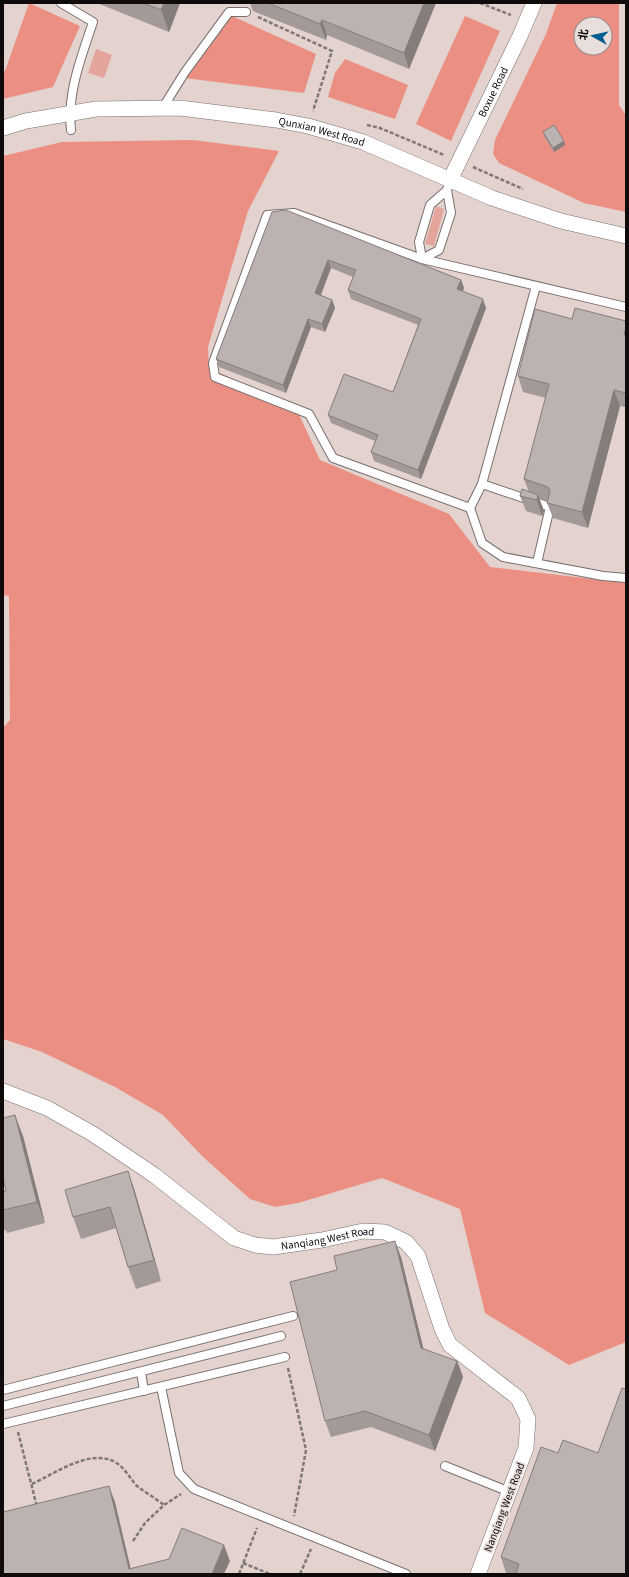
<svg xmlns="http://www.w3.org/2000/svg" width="629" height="1577" viewBox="0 0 629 1577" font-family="'Source Sans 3','Noto Sans SC',sans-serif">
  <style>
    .built { fill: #e4d2cf; fill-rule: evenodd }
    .green { fill: #e3a49b }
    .forest { fill: #eb8f83; fill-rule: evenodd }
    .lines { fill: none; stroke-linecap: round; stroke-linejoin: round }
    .service-casing { stroke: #78706e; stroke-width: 10 }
    .minor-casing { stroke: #78706e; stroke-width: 16 }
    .path { stroke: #7e7876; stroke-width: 2.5; stroke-dasharray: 4 2; stroke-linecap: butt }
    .service { stroke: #fff; stroke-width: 8 }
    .minor { stroke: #fff; stroke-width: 15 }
    .wall { fill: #a29998 }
    .shaded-wall { fill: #847d7c }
    .building { fill: #bcb2b1; stroke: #847d7c }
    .labels { text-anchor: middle; stroke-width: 3.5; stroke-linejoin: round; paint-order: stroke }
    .street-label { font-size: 11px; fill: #0e0b0a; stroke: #e8dfdd }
  </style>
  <rect width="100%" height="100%" fill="#e8dfdd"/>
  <!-- built -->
  <path class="built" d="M3 3H626V1574H3ZM581 24H605V48H581Z"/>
  <!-- green -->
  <g class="green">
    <polygon points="96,49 112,55 104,78 88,73"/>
    <polygon points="436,206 444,209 434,246 425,244"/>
  </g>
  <!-- forest -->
  <g class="forest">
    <polygon points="29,3 80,26 53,87 3,99 3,71 5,71"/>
    <path d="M557 3H619V105L626 115V212L584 203 499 163 493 154 495 140 546 34ZM581 24H605V48H581Z"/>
    <polygon points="232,16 316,54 304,93 185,78 212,35"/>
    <polygon points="465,16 500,31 451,141 416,124"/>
    <polygon points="345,59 408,85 395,119 328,97 335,73"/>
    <polygon points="193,140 279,151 248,211 208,347 209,368 296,408 320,460 449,514 490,567 626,583 626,1342 569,1365 485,1313 460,1209 382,1178 298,1203 275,1207 250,1199 202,1156 163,1115 115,1087 42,1052 3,1039 3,728 10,720 9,596 3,595 3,156 62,142"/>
  </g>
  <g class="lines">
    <defs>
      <g id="service">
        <path d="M61 3 93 22C81 58 67 93 71 130"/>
        <polyline points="162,109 185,72 229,12 246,12"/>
        <polyline points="447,190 430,205 419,242 422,259 439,250 451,213 447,190 450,180"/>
        <polyline points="536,286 482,484 470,508 333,458 309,414 215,377 213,363 267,215 294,213 422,259 626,307"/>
        <polyline points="482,484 550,507 537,563"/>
        <polyline points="470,508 482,543 503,557 603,576 626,578"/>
        <polyline points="141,1372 144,1391"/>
        <polyline points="161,1387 179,1473 194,1489 406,1574"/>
        <polyline points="3,1390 293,1316"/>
        <polyline points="3,1406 281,1336"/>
        <polyline points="3,1424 285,1357"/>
        <polyline points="445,1466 510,1492"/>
      </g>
      <g id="minor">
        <path id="s1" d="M3 128 26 121 96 109 180 108 276 120 308 126 363 142 492 198 561 221 626 236"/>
        <path id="s2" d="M450 180 520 36 534 3"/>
        <path id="s3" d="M3 1091 47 1108 93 1134 154 1175 234 1238 255 1245 273 1247 322 1240 363 1231 385 1232 406 1242 418 1256 442 1329 450 1345 518 1398 528 1419 526 1448 478 1574"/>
      </g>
    </defs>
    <!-- service casing -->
    <use href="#service" class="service-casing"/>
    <!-- minor casing -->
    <use href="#minor" class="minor-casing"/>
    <!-- path -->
    <g class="path">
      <polyline points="480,3 511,15"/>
      <polyline points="258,17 332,51 313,111"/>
      <polyline points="367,125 380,128 444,155"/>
      <polyline points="473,167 523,189"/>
      <polyline points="288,1368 306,1450 294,1516"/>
      <polyline points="18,1432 37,1507"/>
      <path d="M32 1484C54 1474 90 1448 115 1462 125 1468 129 1477 136 1485 141 1490 157 1499 164 1505"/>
      <polyline points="133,1541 145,1523 164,1505 181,1494"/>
      <polyline points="243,1563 270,1574"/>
      <polyline points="239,1574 257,1528"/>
      <polyline points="300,1574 311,1549"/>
    </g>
    <!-- service -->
    <use href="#service" class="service"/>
    <!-- minor -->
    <use href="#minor" class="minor"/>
  </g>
  <!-- wall -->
  <g class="wall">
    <polygon points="97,3 180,3 169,32"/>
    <polygon points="250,3 436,3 409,69 327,35 326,40 253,11"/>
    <polygon points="543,132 565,145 554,152 544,136"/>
    <polygon points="272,212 461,280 464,288 463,291 486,308 421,479 374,461 371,452 375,441 331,423 328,415 393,392 418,325 351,299 348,290 353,277 331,268 321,295 332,300 335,308 325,332 311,327 286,393 219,367 216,359"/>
    <polygon points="626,321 626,407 620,406 588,528 553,518 547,503 548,501 539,498 544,511 542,516 526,511 520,496 529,492 524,479 546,398 523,392 518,376"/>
    <polygon points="23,1136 45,1223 7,1233 6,1230 3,1231 3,1192 6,1191"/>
    <polygon points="128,1171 135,1192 161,1281 136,1289 128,1267 116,1228 81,1239 73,1217"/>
    <polygon points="401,1257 423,1349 457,1361 463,1377 435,1451 371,1427 331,1437 325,1421"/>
    <polygon points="558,1453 598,1453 626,1574 510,1574 506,1573 501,1557"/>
  </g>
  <!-- shaded-wall -->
  <g class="shaded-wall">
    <polygon points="164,3 180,3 169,32 161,10"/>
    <polygon points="424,3 436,3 409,69 404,53"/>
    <polygon points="322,20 327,35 326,40 320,24"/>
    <polygon points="564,141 565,145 554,152 553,148"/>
    <polygon points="328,260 331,268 318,302 315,293"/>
    <polygon points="461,280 464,288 460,298 457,289"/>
    <polygon points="483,299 486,308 421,479 418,470"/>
    <polygon points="332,300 335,308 325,332 322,324"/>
    <polygon points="308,319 311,327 286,393 283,385"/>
    <polygon points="626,327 626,341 624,335"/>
    <polygon points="614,390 620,406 588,528 582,512"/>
    <polygon points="538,495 544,511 542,516 537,500"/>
    <polygon points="15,1115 23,1136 45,1223 37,1202"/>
    <polygon points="128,1171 135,1192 161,1281 154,1260"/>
    <polygon points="395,1241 401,1257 427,1363 421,1348"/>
    <polygon points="457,1361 463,1377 435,1451 429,1435"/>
    <polygon points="109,1486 115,1502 132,1574 129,1569"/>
    <polygon points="224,1545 230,1561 224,1574 212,1574"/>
  </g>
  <!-- building -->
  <g class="building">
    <polygon points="143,3 164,3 161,10"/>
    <polygon points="268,3 424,3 404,53 322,20 320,24"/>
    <polygon points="554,125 564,141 553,148 543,132"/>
    <polygon points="286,210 461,280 457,289 483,299 418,470 371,452 378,435 328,415 344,374 393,392 421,319 348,290 356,270 328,260 315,293 332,300 322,324 308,319 283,385 216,359 272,212"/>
    <polygon points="575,308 626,321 626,327 624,335 626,335 626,393 614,390 582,512 547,503 550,492 548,487 524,479 549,384 518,376 535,309 572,319"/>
    <polygon points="522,489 538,495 537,500 520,496"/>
    <polygon points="15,1115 37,1202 3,1210 3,1192 6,1191 3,1178 3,1118"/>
    <polygon points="128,1171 154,1260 128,1267 110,1207 73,1217 65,1190"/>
    <polygon points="395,1241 421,1348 457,1361 429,1435 365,1411 325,1421 290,1282 337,1270 334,1256"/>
    <polygon points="622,1388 626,1389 626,1574 516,1574 519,1564 501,1557 541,1447 558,1453 563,1440 598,1453"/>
    <polygon points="109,1486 129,1569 169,1559 182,1528 224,1545 212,1574 3,1574 3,1512"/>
  </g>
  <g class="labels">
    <!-- street labels -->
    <g class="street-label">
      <text dy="4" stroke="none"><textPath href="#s2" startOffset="98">Boxue Road</textPath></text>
      <text dy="4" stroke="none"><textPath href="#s1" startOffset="323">Qunxian West Road</textPath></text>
      <text dy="4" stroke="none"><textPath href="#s3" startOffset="371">Nanqiang West Road</textPath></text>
      <text transform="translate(504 1507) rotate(-69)" y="4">Nanqiang West Road</text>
    </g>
  </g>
  <!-- border -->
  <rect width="629" height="1577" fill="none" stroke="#0e0b0a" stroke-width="8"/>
  <!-- north arrow -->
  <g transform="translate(593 36) rotate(278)"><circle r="19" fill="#e8dfdd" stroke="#918a89"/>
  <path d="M0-3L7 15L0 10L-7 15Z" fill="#005f8f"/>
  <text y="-6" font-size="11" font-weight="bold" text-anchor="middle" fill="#0e0b0a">北</text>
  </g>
</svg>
